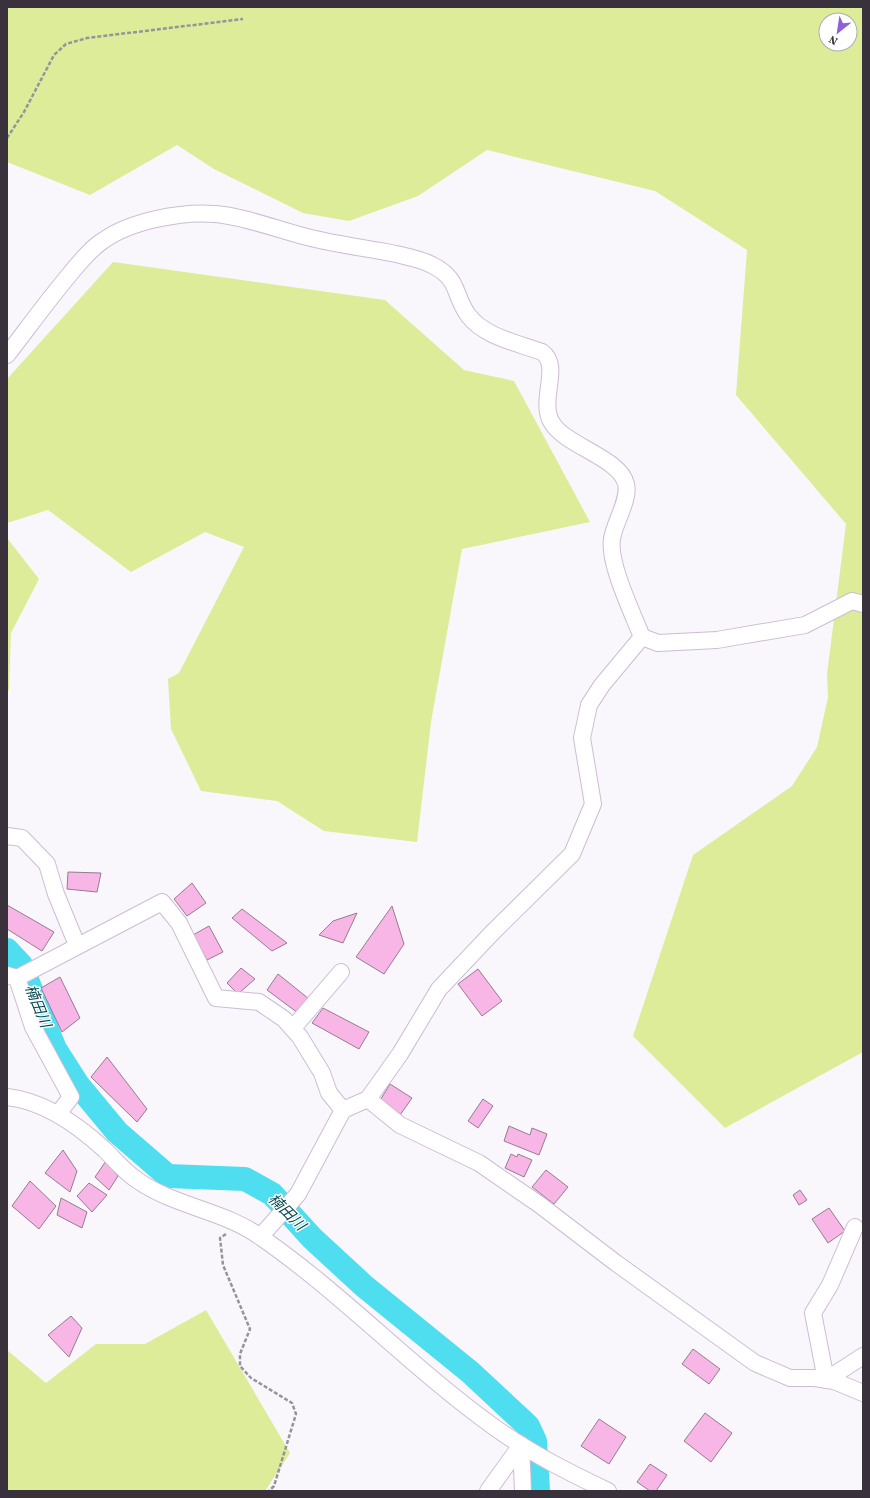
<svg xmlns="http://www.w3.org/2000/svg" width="870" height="1498" viewBox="0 0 870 1498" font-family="'Source Serif 4','Noto Sans JP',serif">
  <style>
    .green { fill: #dcec99; fill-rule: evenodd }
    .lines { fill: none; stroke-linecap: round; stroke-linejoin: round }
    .river { stroke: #4fddf0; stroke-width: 24 }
    .building { fill: #f8b6e6; stroke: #957c8e }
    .minor-casing { stroke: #cdbcd6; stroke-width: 18 }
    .path { stroke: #98939b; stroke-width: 2.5; stroke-dasharray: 4 2; stroke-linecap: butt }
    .minor { stroke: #fff; stroke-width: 16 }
    .labels { text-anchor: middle; stroke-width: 3; stroke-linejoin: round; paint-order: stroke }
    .water-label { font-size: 15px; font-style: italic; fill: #06484f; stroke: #fff }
  </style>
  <rect width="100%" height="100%" fill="#faf7fc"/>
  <!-- green -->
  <g class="green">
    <path d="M7 7H863V1052L725 1128 633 1036 693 855 792 786 817 747 828 697 827 674 846 524 736 395 747 250 655 191 487 150 418 196 349 221 303 213 214 169 177 145 90 195 7 162ZM826 20H850V44H826Z"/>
    <polygon points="113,262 385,300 464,370 514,381 590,522 462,549 431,722 417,842 324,831 277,801 201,791 171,729 168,679 179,673 244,547 205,532 131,572 48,510 7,523 7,379"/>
    <polygon points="7,538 39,579 11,633 9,691 7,690"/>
    <polygon points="206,1310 290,1453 265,1491 7,1491 7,1350 46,1383 96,1344 145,1344"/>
  </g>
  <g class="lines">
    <!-- river -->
    <polyline class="river" points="7,950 21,965 55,1049 78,1085 117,1132 168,1176 245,1179 272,1194 312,1238 364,1286 470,1372 528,1426 535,1441 538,1491"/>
  </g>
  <!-- building -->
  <g class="building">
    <polygon points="68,872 101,873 97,892 67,889"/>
    <polygon points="192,883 206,903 187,916 174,899"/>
    <polygon points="7,905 54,932 42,951 7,929"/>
    <polygon points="392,906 404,944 384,974 356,957"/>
    <polygon points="242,909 287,943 272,951 232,918"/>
    <polygon points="357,913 343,943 319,935 333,921"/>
    <polygon points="209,926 223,952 207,960 193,935"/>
    <polygon points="241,968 255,979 238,994 227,983"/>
    <polygon points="478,969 502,1001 482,1016 458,984"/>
    <polygon points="278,974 309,999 298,1013 267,990"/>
    <polygon points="60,977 80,1018 62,1032 41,988"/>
    <polygon points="323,1008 369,1032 359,1049 312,1023"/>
    <polygon points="107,1057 147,1109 137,1122 91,1077"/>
    <polygon points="390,1084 412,1098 400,1115 379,1102"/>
    <polygon points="483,1099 493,1106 478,1128 468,1121"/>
    <polygon points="509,1126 530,1135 532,1128 547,1134 539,1155 504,1141"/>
    <polygon points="63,1150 77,1171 70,1192 45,1173"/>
    <polygon points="511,1154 517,1157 518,1154 532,1160 524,1177 505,1168"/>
    <polygon points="106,1161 118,1176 109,1190 95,1177"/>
    <polygon points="546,1170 568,1187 554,1204 532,1187"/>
    <polygon points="30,1181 56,1206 39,1229 12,1206"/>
    <polygon points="89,1183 107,1195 92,1212 77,1196"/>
    <polygon points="800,1190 807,1200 799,1205 793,1195"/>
    <polygon points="61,1198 87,1212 82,1228 57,1215"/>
    <polygon points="829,1208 845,1231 828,1243 812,1219"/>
    <polygon points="71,1316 82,1328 69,1357 48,1335"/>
    <polygon points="693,1349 720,1369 709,1384 682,1364"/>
    <polygon points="705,1413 732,1433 711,1462 684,1441"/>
    <polygon points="599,1419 626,1437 609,1464 581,1446"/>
    <polygon points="650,1464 667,1475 656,1491 650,1491 637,1482"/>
  </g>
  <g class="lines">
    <defs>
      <g id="minor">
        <path d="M7 355C28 328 48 300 70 274 80 262 91 248 104 240 131 221 182 211 215 214 244 216 281 231 311 238 339 245 367 248 396 254 408 257 421 259 432 265 460 279 453 294 468 315 484 337 518 343 542 352 562 366 538 401 552 423 566 446 620 458 626 484 630 500 614 523 612 539 608 563 633 614 642 637L658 643 717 640 805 625 852 601 863 604"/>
        <polyline points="7,836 22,838 47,864 56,894 77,945"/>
        <polyline points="7,975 17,978 162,902 179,923 216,998 259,1002 284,1019 300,1037 322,1073 329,1093 343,1110"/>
        <polyline points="17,978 33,1027 71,1097 58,1114"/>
        <polyline points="293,1028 341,972"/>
        <path d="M7 1097C44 1101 78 1125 105 1150 115 1160 125 1172 137 1180 175 1207 224 1210 262 1238 344 1295 413 1369 494 1427 530 1453 568 1472 608 1491"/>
        <polyline points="368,1099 400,1125 479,1163 540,1205 616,1263 755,1363 790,1378 815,1378 834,1381 863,1393"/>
        <polyline points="855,1227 830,1285 813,1313 826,1380 863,1356"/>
        <polyline points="261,1236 298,1194 343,1110 368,1099 400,1054 439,989 492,933 572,854 593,804 582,738 589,705 602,685 642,637"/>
        <polyline points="521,1445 523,1491"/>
        <polyline points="488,1491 521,1445"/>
      </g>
    </defs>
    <!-- minor casing -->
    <use href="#minor" class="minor-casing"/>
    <!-- path -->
    <g class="path">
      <polyline points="7,138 24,112 54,55 66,44 87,38 243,19"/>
      <polyline points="226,1234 220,1238 223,1265 250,1329 240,1354 240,1366 251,1378 292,1403 296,1414 274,1486 269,1491"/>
    </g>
    <!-- minor -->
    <use href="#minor" class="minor"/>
  </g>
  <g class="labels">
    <!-- water labels -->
    <g class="water-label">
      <text transform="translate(38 1006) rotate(68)" y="5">楠田川</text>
      <text transform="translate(287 1212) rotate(45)" y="5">楠田川</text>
    </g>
  </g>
  <!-- border -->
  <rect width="870" height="1498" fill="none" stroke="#39323c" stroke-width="16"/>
  <!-- north arrow -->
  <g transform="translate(838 32) rotate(210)"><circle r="19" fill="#ffffff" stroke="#b0adb1"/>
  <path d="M0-3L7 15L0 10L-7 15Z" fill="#8f60da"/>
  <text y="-6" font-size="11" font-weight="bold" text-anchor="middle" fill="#39323c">N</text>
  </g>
</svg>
